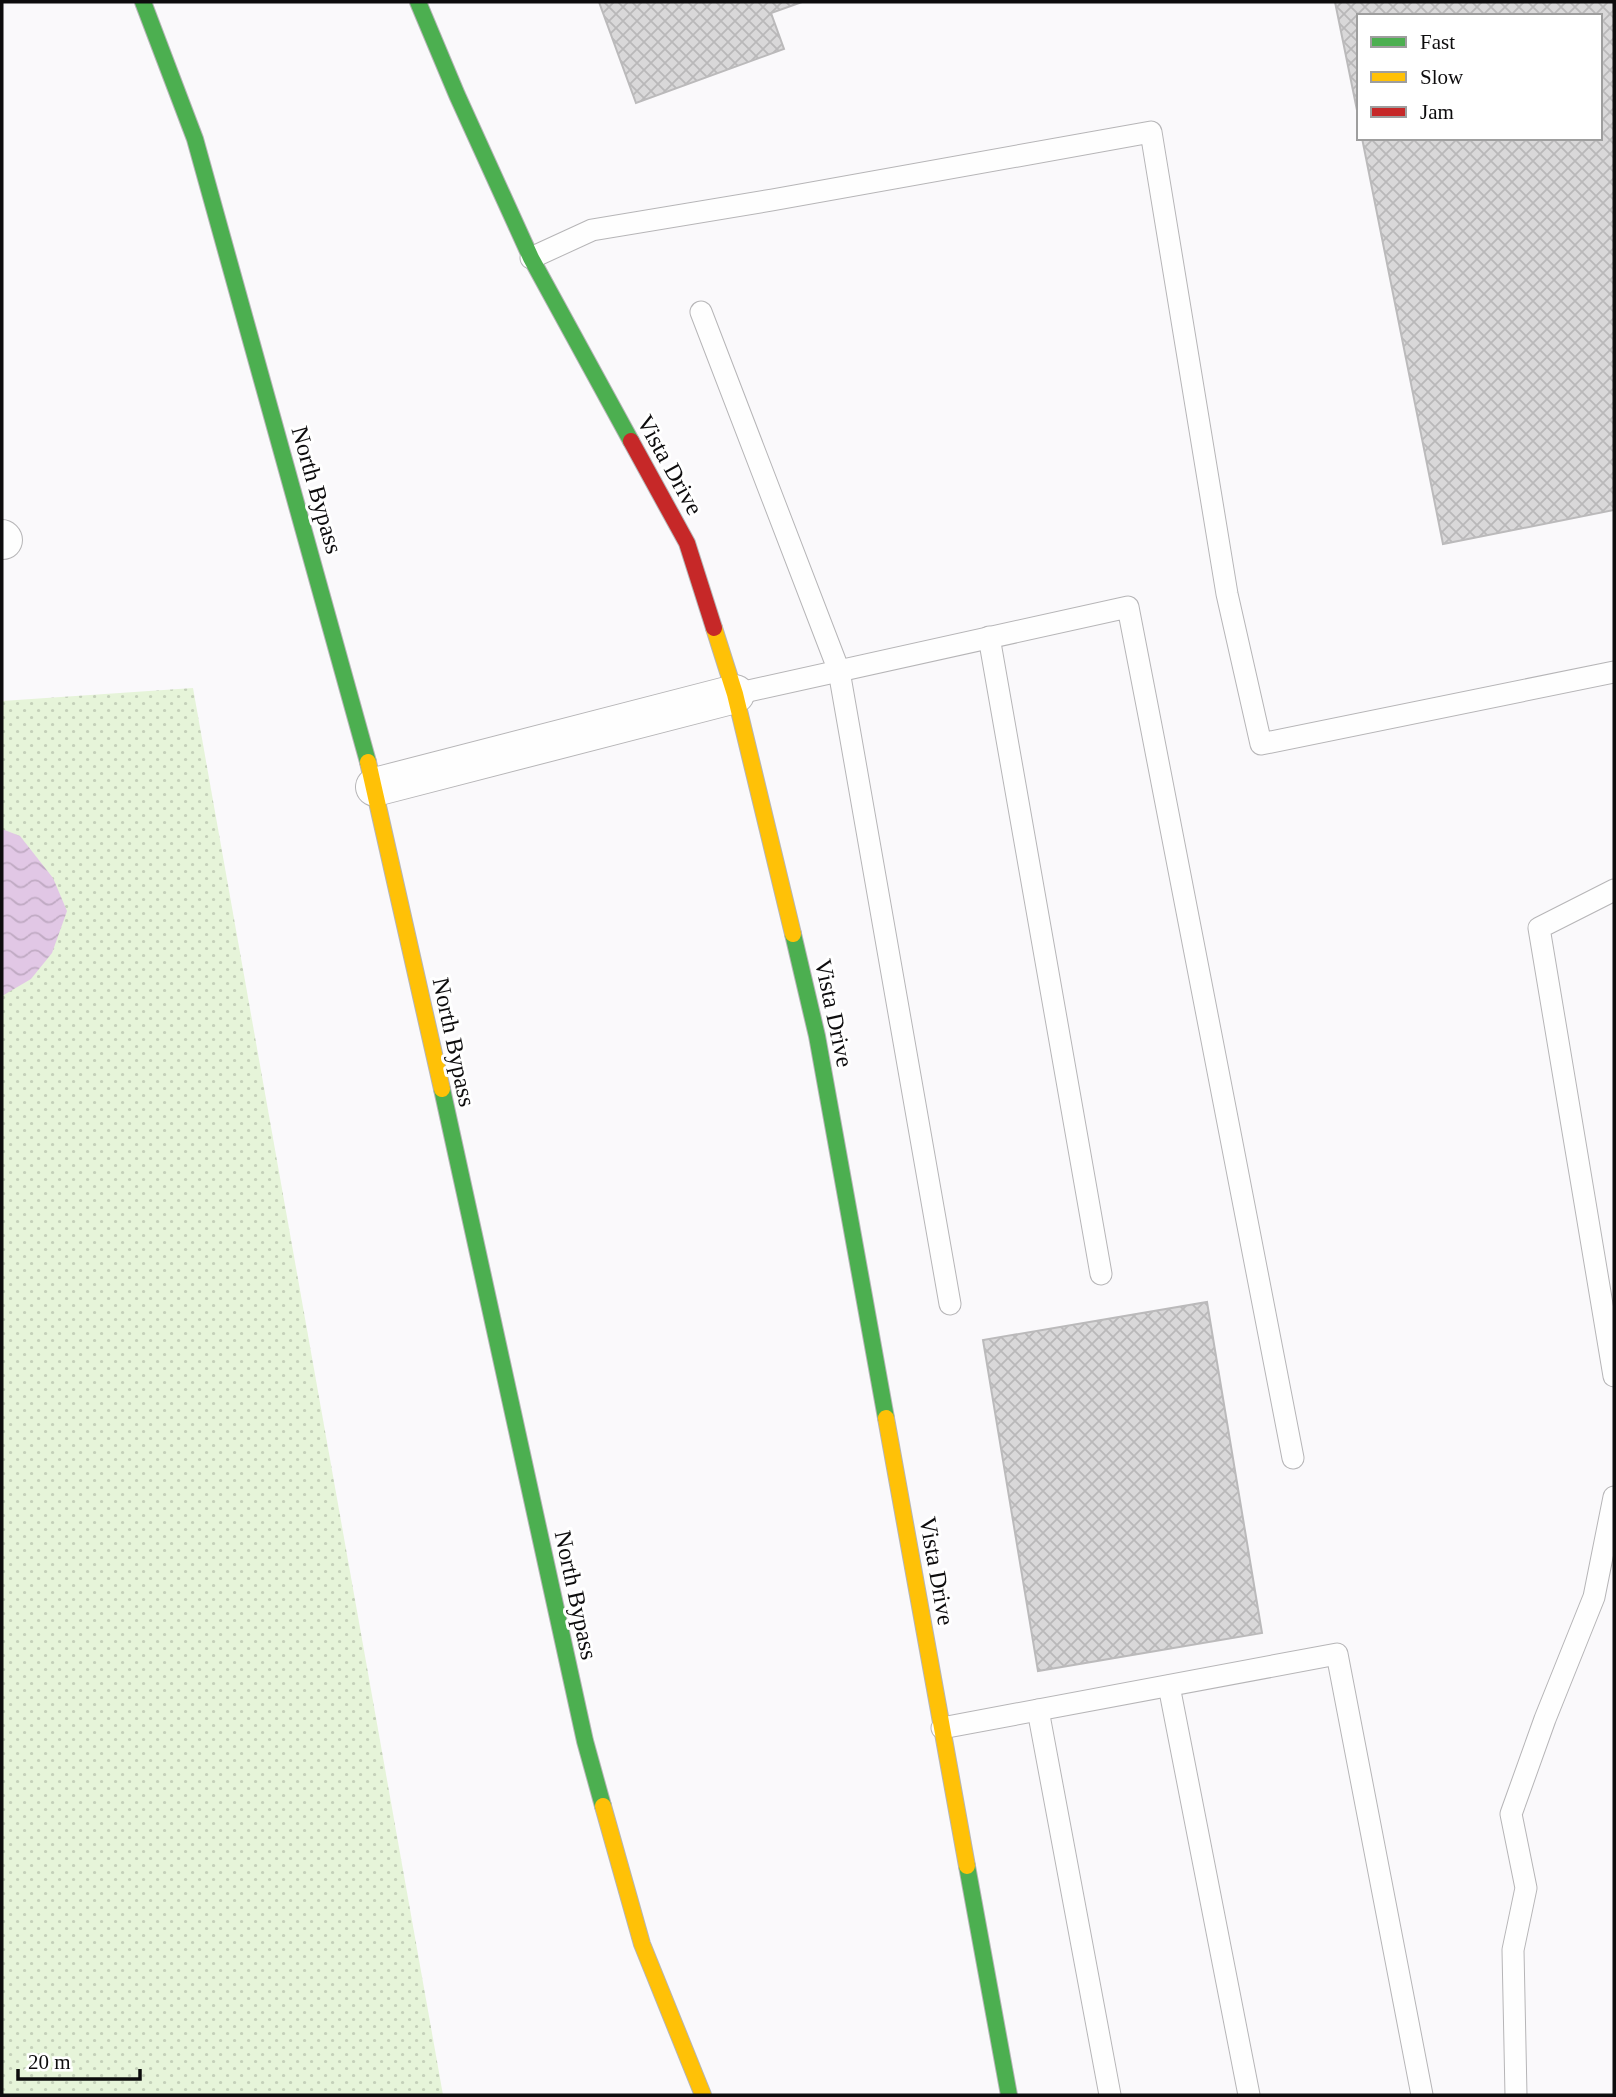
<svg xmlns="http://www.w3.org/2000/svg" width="1616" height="2097" viewBox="0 0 1616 2097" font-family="'Times New Roman',serif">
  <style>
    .grass { fill: url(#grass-dots) }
    .water { fill: url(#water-waves) }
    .building { fill: url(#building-cross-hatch); stroke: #bbbabb; stroke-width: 2 }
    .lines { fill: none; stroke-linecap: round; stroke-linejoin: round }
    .lane-casing { stroke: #b6b5b7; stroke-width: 23 }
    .street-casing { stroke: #b6b5b7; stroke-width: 40 }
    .fast-casing { stroke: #b6b5b7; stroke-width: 18 }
    .slow-casing { stroke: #b6b5b7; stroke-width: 18 }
    .jam-casing { stroke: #b6b5b7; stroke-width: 18 }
    .lane { stroke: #fefefe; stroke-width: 21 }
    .street { stroke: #fefefe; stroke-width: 38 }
    .fast { stroke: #4caf50; stroke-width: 16 }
    .slow { stroke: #ffc107; stroke-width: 16 }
    .jam { stroke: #c62828; stroke-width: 16 }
    .labels { text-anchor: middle; stroke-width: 6; stroke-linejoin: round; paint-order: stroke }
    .street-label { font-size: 24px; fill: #0d0c0d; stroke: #fff }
  </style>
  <defs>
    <pattern id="grass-dots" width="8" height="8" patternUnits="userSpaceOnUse" patternTransform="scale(1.75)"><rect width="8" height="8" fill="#e6f4d9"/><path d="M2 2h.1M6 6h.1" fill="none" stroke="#c4d0b9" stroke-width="1.8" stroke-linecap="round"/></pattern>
    <pattern id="water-waves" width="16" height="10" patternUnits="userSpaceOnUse" patternTransform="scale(1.75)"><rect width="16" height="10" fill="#e1c7e5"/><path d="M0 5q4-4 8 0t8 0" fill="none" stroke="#c0aac3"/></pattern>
    <pattern id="building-cross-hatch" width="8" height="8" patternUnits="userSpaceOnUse" patternTransform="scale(1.75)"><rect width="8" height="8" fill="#d9d8d9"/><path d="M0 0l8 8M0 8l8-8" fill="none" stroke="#b9b8b9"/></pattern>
  </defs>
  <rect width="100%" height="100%" fill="#faf9fb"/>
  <!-- grass -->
  <polygon class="grass" points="193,688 443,2095 2,2095 2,701"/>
  <!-- water -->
  <polygon class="water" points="2,829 20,836 53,878 67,911 52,953 31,979 2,996"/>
  <!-- building -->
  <g class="building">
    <polygon points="599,2 802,2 771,13 784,49 636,103"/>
    <polygon points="1335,2 1614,2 1614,510 1443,544 1362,138 1600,138 1600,16 1359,16 1359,120"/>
    <polygon points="1207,1302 1262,1633 1038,1671 983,1340"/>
  </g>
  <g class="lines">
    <defs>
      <g id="lane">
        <polyline points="531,258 592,230 772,200 1151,132 1227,594 1261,744 1614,672"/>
        <polyline points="701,312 839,671 950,1304"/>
        <polyline points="989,637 1101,1274"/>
        <polyline points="735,694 1128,607 1293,1458"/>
        <polyline points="1614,890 1539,928 1614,1376"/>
        <polyline points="1169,1686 1249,2095"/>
        <polyline points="1038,1710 1110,2095"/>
        <polyline points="942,1728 1337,1654 1422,2095"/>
        <polyline points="1516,2095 1513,1950 1526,1888 1511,1814 1545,1719 1594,1597 1614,1497"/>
      </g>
      <g id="street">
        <polyline points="2,539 3,540"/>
        <polyline points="375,787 735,694"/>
      </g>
      <g id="fast">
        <polyline points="143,2 195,139 368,762"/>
        <polyline points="418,2 457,95 531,258 631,441"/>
        <polyline points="793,934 817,1036 886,1418"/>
        <polyline points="442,1089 585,1741 603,1806"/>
        <polyline points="967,1866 1009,2095"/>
      </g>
      <g id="slow">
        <polyline points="714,628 735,694 793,934"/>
        <polyline points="368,762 442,1089"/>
        <polyline points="886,1418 967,1866"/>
        <polyline points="603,1806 642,1944 703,2095"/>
      </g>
      <polyline id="jam" points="631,441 687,543 714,628"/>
    </defs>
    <!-- lane casing -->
    <use href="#lane" class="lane-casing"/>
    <!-- street casing -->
    <use href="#street" class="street-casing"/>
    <!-- fast casing -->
    <use href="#fast" class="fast-casing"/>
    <!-- slow casing -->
    <use href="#slow" class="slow-casing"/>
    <!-- jam casing -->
    <use href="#jam" class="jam-casing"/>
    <!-- lane -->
    <use href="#lane" class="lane"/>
    <!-- street -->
    <use href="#street" class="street"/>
    <!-- fast -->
    <use href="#fast" class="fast"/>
    <!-- slow -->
    <use href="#slow" class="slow"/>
    <!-- jam -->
    <use href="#jam" class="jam"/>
  </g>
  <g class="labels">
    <!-- street labels -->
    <g class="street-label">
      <text transform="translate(670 465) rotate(61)" y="8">Vista Drive</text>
      <text transform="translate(317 490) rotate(74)" y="8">North Bypass</text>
      <text transform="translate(834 1013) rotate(78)" y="8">Vista Drive</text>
      <text transform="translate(454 1042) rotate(78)" y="8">North Bypass</text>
      <text transform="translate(937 1571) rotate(80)" y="8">Vista Drive</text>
      <text transform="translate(576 1595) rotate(78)" y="8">North Bypass</text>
    </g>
  </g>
  <!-- border -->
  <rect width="1616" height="2097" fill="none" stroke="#0d0c0d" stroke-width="7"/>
  <!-- legend -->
  <rect x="1357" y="14" width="245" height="126" fill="#ffffff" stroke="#9e9e9e" stroke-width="2"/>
  <rect x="1371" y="37" width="35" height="10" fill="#4caf50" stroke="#9e9e9e" stroke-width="2"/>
  <text x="1420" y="49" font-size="21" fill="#0d0c0d">Fast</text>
  <rect x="1371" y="72" width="35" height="10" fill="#ffc107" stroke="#9e9e9e" stroke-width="2"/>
  <text x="1420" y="84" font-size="21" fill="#0d0c0d">Slow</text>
  <rect x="1371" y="107" width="35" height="10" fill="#c62828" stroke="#9e9e9e" stroke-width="2"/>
  <text x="1420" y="119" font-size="21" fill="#0d0c0d">Jam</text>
  <!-- scale -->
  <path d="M18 2069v10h122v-10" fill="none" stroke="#0d0c0d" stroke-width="3.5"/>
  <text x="28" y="2069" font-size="21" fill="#0d0c0d" stroke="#ffffff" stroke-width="5" paint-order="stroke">20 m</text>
</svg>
